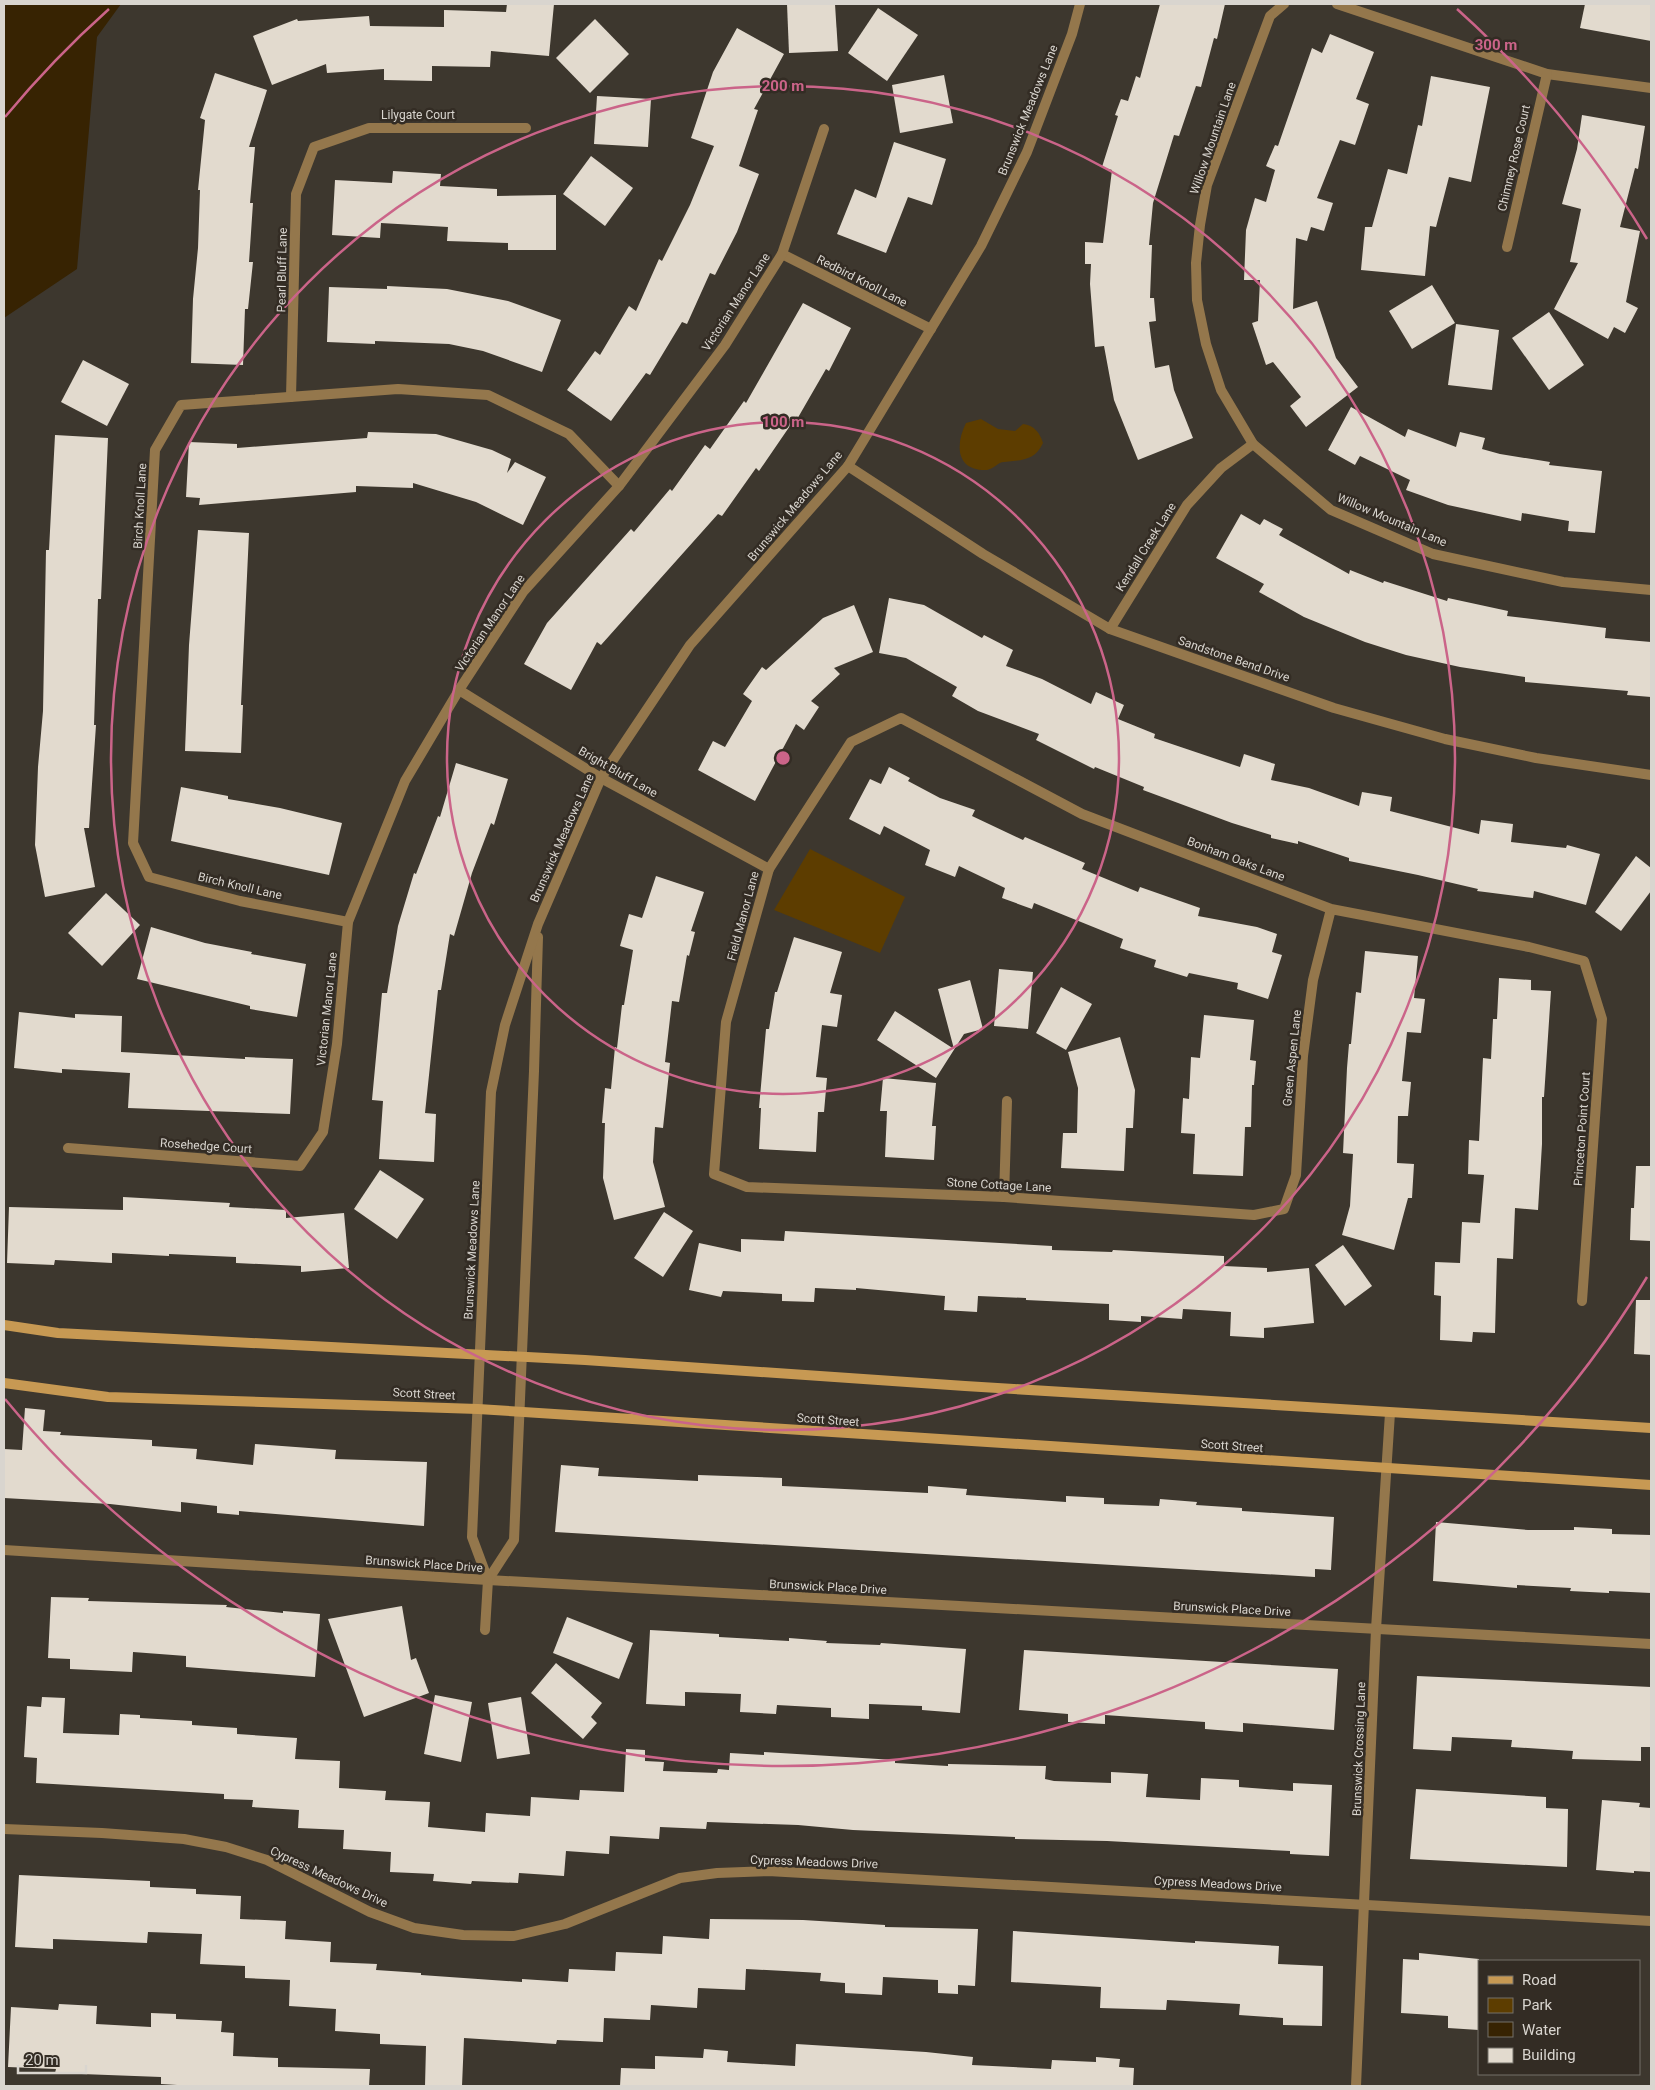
<svg xmlns="http://www.w3.org/2000/svg" width="1655" height="2090" viewBox="0 0 1655 2090" font-family="Roboto,sans-serif">
  <style>
    .green { fill: #5d3d00 }
    .water { fill: #372302 }
    .building { fill: #e2dace }
    .lines { fill: none; stroke-linecap: round; stroke-linejoin: round }
    .minor { stroke: #94774c; stroke-width: 10 }
    .secondary { stroke: #c79953; stroke-width: 10 }
    .ring { fill: none; stroke: #cb6489; stroke-width: 2.5 }
    .labels { text-anchor: middle; stroke-width: 5; stroke-linejoin: round; paint-order: stroke }
    .street-label { font-size: 12px; fill: #d9d5cf; stroke: #332c24 }
    .centre { fill: #cb6489; stroke: #332c24; stroke-width: 2.5 }
    .ring-label { font-size: 15px; text-anchor: middle; font-weight: bold; fill: #cb6489; stroke: #332c24; stroke-width: 5; stroke-linejoin: round; paint-order: stroke }
  </style>
  <rect width="100%" height="100%" fill="#3d372e"/>
  <!-- green -->
  <g class="green">
    <path d="M981 419 998 429 1015 431 1023 424C1034 425 1040 433 1043 443 1035 461 1021 460 1004 462 998 462 994 469 987 470 956 471 955 445 966 423Z"/>
    <polygon points="810,849 905,897 880,953 774,910"/>
  </g>
  <!-- water -->
  <polygon class="water" points="4,4 121,4 97,37 77,269 4,318"/>
  <!-- building -->
  <g class="building">
    <polygon points="507,4 554,4 549,56 491,51 490,67 432,66 432,81 384,80 384,69 327,73 326,64 272,85 253,36 297,19 298,21 369,16 370,26 444,27 444,10 506,12"/>
    <polygon points="787,4 835,4 838,51 789,53"/>
    <polygon points="1160,4 1225,4 1217,39 1214,38 1201,87 1196,86 1179,136 1174,135 1153,203 1149,245 1152,245 1150,298 1154,298 1156,321 1149,322 1155,368 1169,365 1174,390 1193,438 1138,460 1114,400 1104,346 1095,347 1090,284 1091,264 1085,264 1085,242 1103,243 1112,170 1102,167 1118,116 1115,115 1121,99 1128,101 1136,76 1140,78"/>
    <polygon points="1585,4 1651,4 1651,41 1580,28"/>
    <polygon points="878,8 918,35 887,81 848,53"/>
    <polygon points="595,19 629,54 590,93 556,58"/>
    <polygon points="737,28 784,54 754,109 758,110 739,166 759,174 737,232 715,275 710,273 687,324 682,322 650,375 646,373 611,421 567,390 595,351 600,355 629,306 636,311 659,259 662,261 690,205 714,146 691,138 713,72"/>
    <polygon points="1330,34 1374,52 1356,99 1369,104 1355,145 1340,140 1317,198 1333,203 1324,231 1311,227 1307,241 1296,238 1293,309 1317,301 1336,358 1358,387 1306,427 1290,406 1301,397 1273,362 1266,365 1252,323 1258,321 1260,280 1244,280 1246,230 1255,198 1266,202 1275,170 1266,166 1275,145 1278,146 1312,48 1322,53"/>
    <polygon points="215,73 267,90 249,147 255,147 250,203 253,203 249,262 253,262 248,309 245,309 243,365 191,363 193,299 198,248 200,190 198,190 205,120 200,118"/>
    <polygon points="944,75 953,123 900,133 892,85"/>
    <polygon points="1431,76 1490,87 1471,182 1449,177 1436,227 1430,226 1425,276 1361,270 1365,227 1372,227 1388,169 1407,174 1418,125 1422,126"/>
    <polygon points="597,96 651,99 648,147 594,144"/>
    <polygon points="1582,115 1645,126 1638,169 1635,168 1620,227 1640,231 1626,302 1638,308 1625,333 1614,327 1608,339 1554,309 1578,263 1570,262 1581,209 1562,204 1577,149"/>
    <polygon points="894,142 946,159 932,205 908,197 886,253 837,234 855,189 876,198"/>
    <polygon points="591,156 633,188 605,226 563,194"/>
    <polygon points="393,171 441,174 440,186 497,189 497,196 556,195 556,250 508,250 508,243 447,241 448,227 381,223 380,238 332,235 335,180 392,183"/>
    <polygon points="1432,285 1455,323 1412,349 1389,311"/>
    <polygon points="387,286 447,289 508,301 561,320 542,372 483,351 449,344 375,341 375,344 327,342 329,287 387,289"/>
    <polygon points="803,303 851,328 829,371 826,369 796,421 794,420 759,471 756,468 722,516 718,514 601,645 597,642 571,690 524,664 547,623 631,529 634,532 670,489 672,491 705,445 710,449 744,401 746,403"/>
    <polygon points="1549,312 1584,365 1549,390 1512,338"/>
    <polygon points="1456,324 1499,330 1492,390 1448,385"/>
    <polygon points="83,360 129,384 107,426 61,402"/>
    <polygon points="1351,407 1405,437 1408,429 1456,447 1460,432 1485,438 1482,449 1500,454 1550,462 1549,465 1602,471 1595,533 1568,531 1569,521 1522,513 1521,521 1448,505 1406,490 1410,480 1360,456 1355,465 1328,450"/>
    <polygon points="368,432 436,434 492,450 511,459 507,473 515,462 546,477 523,525 476,502 413,483 413,488 356,486 356,492 199,505 200,498 186,497 189,442 237,444 237,448 367,438"/>
    <polygon points="55,435 108,438 101,599 98,599 94,725 96,725 89,828 84,828 95,887 45,897 35,845 38,767 43,711 46,550 49,550"/>
    <polygon points="1241,514 1260,525 1264,519 1283,529 1279,535 1349,574 1350,570 1383,583 1384,581 1447,601 1448,598 1508,611 1507,616 1606,628 1605,638 1651,642 1651,697 1627,695 1628,691 1525,682 1525,677 1460,667 1406,655 1365,642 1304,617 1259,592 1264,584 1216,558"/>
    <polygon points="198,530 249,533 241,705 243,705 241,753 185,751 189,645"/>
    <polygon points="889,598 924,605 982,638 984,635 1013,650 1006,666 1042,679 1091,704 1096,692 1124,705 1118,719 1155,734 1154,738 1240,767 1244,754 1275,764 1271,780 1309,788 1359,806 1362,792 1392,797 1390,811 1479,834 1481,820 1513,824 1511,842 1566,848 1567,845 1600,854 1586,905 1534,891 1533,898 1477,891 1478,889 1418,875 1349,861 1349,858 1298,841 1298,844 1271,838 1271,835 1232,823 1143,790 1144,787 1095,767 1094,769 1036,740 1039,734 978,711 952,696 957,687 906,658 879,653"/>
    <polygon points="854,605 873,652 834,668 840,674 811,701 819,707 804,730 796,724 755,801 698,770 713,741 725,747 752,701 743,694 762,667 766,670 823,618"/>
    <polygon points="456,763 508,779 494,825 491,823 472,873 454,936 450,934 441,990 438,990 425,1113 436,1114 434,1162 379,1159 383,1101 372,1100 382,993 387,993 398,926 414,873 416,874 438,816 440,817"/>
    <polygon points="889,767 910,778 908,781 940,798 975,810 972,816 1023,840 1025,837 1085,863 1082,869 1138,892 1140,887 1200,908 1198,916 1257,927 1277,934 1272,952 1282,955 1268,999 1237,989 1238,983 1189,973 1187,977 1154,967 1156,960 1120,948 1123,939 1034,903 1032,909 1002,898 1005,888 959,866 955,877 925,865 930,850 884,826 880,835 849,819 870,779 881,784"/>
    <polygon points="181,787 228,796 228,799 280,808 342,823 329,875 171,841"/>
    <polygon points="1636,856 1651,868 1651,891 1621,931 1595,912"/>
    <polygon points="656,876 704,892 691,931 695,932 689,956 687,955 679,1002 672,1001 665,1062 670,1063 663,1128 655,1127 653,1162 665,1207 614,1220 603,1178 605,1123 602,1123 605,1088 611,1089 615,1047 617,1048 622,1005 624,1005 633,950 620,946 629,914 642,918"/>
    <polygon points="106,893 140,925 102,966 68,933"/>
    <polygon points="151,927 205,943 252,952 251,954 306,964 297,1017 250,1009 250,1006 137,979"/>
    <polygon points="794,937 842,952 830,993 842,995 837,1027 822,1025 816,1077 827,1078 824,1112 818,1112 816,1152 759,1149 761,1108 759,1108 766,1029 769,1029 775,992 777,992"/>
    <polygon points="1365,951 1418,956 1414,998 1425,999 1421,1033 1407,1032 1402,1081 1411,1082 1408,1116 1398,1116 1397,1163 1414,1164 1412,1198 1408,1198 1394,1250 1342,1235 1350,1206 1353,1154 1343,1153 1347,1068 1349,1044 1351,1044 1356,992 1361,993"/>
    <polygon points="999,969 1033,972 1028,1029 994,1026"/>
    <polygon points="1499,978 1531,980 1531,990 1551,991 1544,1097 1542,1097 1542,1144 1538,1210 1515,1208 1513,1259 1497,1258 1495,1333 1473,1332 1472,1342 1440,1340 1441,1296 1434,1295 1435,1262 1460,1263 1462,1222 1480,1223 1484,1175 1468,1174 1469,1140 1479,1141 1483,1058 1491,1059 1493,1019 1497,1019"/>
    <polygon points="970,980 983,1029 964,1034 936,1078 877,1040 895,1011 954,1049 938,989"/>
    <polygon points="1061,987 1092,1004 1066,1050 1036,1033"/>
    <polygon points="19,1012 75,1018 75,1014 122,1016 121,1052 245,1059 245,1057 293,1059 290,1114 128,1108 130,1073 62,1069 62,1073 14,1068"/>
    <polygon points="1204,1015 1254,1020 1250,1060 1256,1061 1254,1085 1252,1085 1251,1127 1245,1127 1243,1176 1193,1174 1195,1134 1181,1133 1183,1098 1189,1099 1191,1057 1200,1058"/>
    <polygon points="1120,1037 1135,1090 1133,1128 1126,1128 1124,1171 1061,1168 1063,1133 1077,1133 1078,1088 1068,1052"/>
    <polygon points="883,1078 936,1083 932,1126 936,1126 934,1160 885,1157 887,1111 880,1111"/>
    <polygon points="1636,1166 1651,1166 1651,1241 1630,1240 1631,1208 1634,1208"/>
    <polygon points="380,1170 424,1199 397,1239 354,1209"/>
    <polygon points="123,1197 230,1203 229,1207 286,1210 286,1218 344,1213 349,1268 301,1272 301,1266 236,1263 236,1257 169,1254 169,1256 112,1253 112,1263 55,1260 54,1265 7,1263 9,1207 123,1210"/>
    <polygon points="664,1212 693,1231 663,1277 634,1258"/>
    <polygon points="785,1231 1052,1246 1052,1250 1112,1252 1113,1250 1224,1256 1224,1266 1267,1268 1267,1272 1309,1268 1314,1323 1264,1328 1264,1338 1230,1336 1231,1312 1183,1309 1182,1319 1141,1316 1141,1322 1109,1320 1109,1304 1026,1300 1026,1298 978,1296 977,1312 944,1310 945,1296 856,1288 856,1290 815,1288 814,1302 782,1301 782,1294 723,1291 721,1297 689,1290 699,1243 741,1252 741,1239 784,1241"/>
    <polygon points="1343,1245 1372,1286 1345,1306 1315,1265"/>
    <polygon points="1636,1300 1651,1300 1651,1355 1634,1354"/>
    <polygon points="25,1408 45,1410 43,1431 61,1432 60,1435 152,1440 152,1446 197,1449 196,1459 253,1465 255,1444 336,1450 335,1459 427,1462 424,1526 239,1511 239,1515 217,1513 217,1506 181,1502 181,1512 110,1504 4,1498 4,1449 22,1450"/>
    <polygon points="561,1465 599,1468 598,1476 698,1481 698,1475 782,1478 782,1486 928,1493 928,1486 967,1489 966,1495 1066,1502 1066,1496 1104,1498 1104,1504 1159,1506 1160,1499 1197,1502 1196,1505 1242,1508 1242,1511 1334,1517 1331,1570 1315,1569 1315,1577 555,1532"/>
    <polygon points="1436,1522 1528,1530 1574,1530 1574,1527 1612,1529 1612,1534 1651,1535 1651,1593 1609,1591 1609,1593 1570,1591 1571,1588 1517,1585 1517,1588 1433,1581"/>
    <polygon points="51,1597 89,1598 88,1601 227,1605 226,1607 283,1613 283,1611 320,1614 315,1677 186,1667 186,1656 133,1652 132,1672 70,1669 70,1659 48,1658"/>
    <polygon points="402,1606 411,1660 416,1658 429,1693 364,1717 328,1619"/>
    <polygon points="567,1617 633,1643 619,1679 553,1653"/>
    <polygon points="650,1630 719,1634 719,1637 789,1641 789,1638 827,1641 826,1643 880,1645 881,1643 966,1649 960,1713 922,1710 922,1706 869,1704 869,1719 831,1717 831,1708 777,1705 776,1714 740,1712 741,1694 685,1692 685,1706 646,1704"/>
    <polygon points="1024,1650 1338,1669 1334,1730 1243,1723 1243,1732 1205,1729 1205,1722 1105,1715 1105,1724 1068,1722 1068,1714 1019,1710"/>
    <polygon points="556,1663 602,1703 591,1717 597,1723 583,1739 531,1693"/>
    <polygon points="1417,1676 1651,1687 1651,1747 1641,1747 1641,1761 1572,1759 1573,1751 1511,1747 1512,1740 1452,1737 1451,1751 1413,1749"/>
    <polygon points="435,1695 472,1702 461,1762 424,1754"/>
    <polygon points="42,1697 65,1698 63,1733 119,1735 120,1714 140,1715 140,1718 192,1721 192,1725 237,1728 237,1734 297,1738 295,1759 340,1761 339,1788 386,1791 385,1800 430,1802 428,1827 485,1832 486,1813 530,1816 531,1797 579,1800 580,1790 624,1792 626,1749 645,1750 645,1761 664,1762 663,1771 717,1773 718,1769 729,1770 730,1753 764,1755 764,1752 895,1760 895,1763 948,1766 948,1764 1046,1766 1045,1779 1054,1781 1111,1783 1111,1772 1148,1774 1146,1797 1200,1800 1201,1778 1239,1780 1239,1787 1293,1791 1293,1783 1332,1785 1329,1856 1290,1854 1290,1851 1107,1841 1015,1839 1015,1837 853,1830 798,1825 707,1822 706,1829 660,1827 659,1839 610,1836 609,1854 566,1851 564,1876 519,1873 518,1883 472,1881 471,1884 433,1881 434,1874 390,1872 391,1852 343,1849 344,1830 298,1828 299,1810 252,1807 253,1800 224,1799 224,1794 36,1783 37,1758 24,1757 27,1706 41,1707"/>
    <polygon points="521,1697 530,1754 497,1759 488,1703"/>
    <polygon points="1416,1789 1546,1797 1546,1808 1568,1809 1567,1867 1410,1859"/>
    <polygon points="1602,1800 1640,1803 1639,1807 1651,1808 1651,1872 1634,1871 1634,1873 1596,1870"/>
    <polygon points="19,1875 150,1881 150,1887 196,1889 196,1894 241,1896 240,1919 286,1921 285,1939 331,1942 330,1962 377,1964 376,1970 421,1973 421,1975 522,1982 522,1979 568,1982 569,1969 615,1971 616,1952 662,1954 663,1936 709,1939 710,1919 803,1920 885,1925 885,1927 978,1929 975,1986 958,1985 958,1994 938,1993 938,1980 883,1977 882,1995 845,1993 845,1983 820,1981 821,1973 746,1969 745,1990 698,1988 697,2008 651,2005 650,2020 604,2018 603,2042 557,2040 556,2044 464,2038 462,2086 425,2086 426,2046 380,2044 380,2034 335,2031 336,2009 289,2006 290,1980 245,1978 245,1966 200,1964 202,1934 148,1932 147,1943 53,1939 53,1949 15,1947"/>
    <polygon points="1013,1931 1195,1943 1195,1941 1279,1946 1278,1964 1323,1966 1322,2026 1283,2025 1283,2018 1239,2015 1240,2004 1167,2000 1166,2010 1100,2008 1101,1987 1011,1982"/>
    <polygon points="1419,1953 1479,1959 1479,2030 1448,2028 1448,2016 1401,2013 1403,1959 1419,1960"/>
    <polygon points="59,2004 97,2006 96,2024 151,2027 151,2013 176,2014 176,2019 222,2021 221,2032 234,2033 233,2056 278,2058 278,2067 370,2069 369,2086 193,2086 161,2084 161,2077 55,2073 56,2069 8,2067 11,2007 58,2010"/>
    <polygon points="796,2044 926,2052 973,2057 972,2065 1051,2069 1052,2060 1096,2062 1096,2057 1120,2059 1119,2067 1134,2068 1133,2086 620,2086 621,2068 655,2069 655,2056 703,2058 704,2049 728,2051 727,2062 795,2066"/>
  </g>
  <g class="lines">
    <!-- minor -->
    <g class="minor">
      <polyline points="1284,4 1270,16 1207,185 1200,225 1196,263 1197,300 1206,344 1221,390 1253,444 1331,510 1433,554 1563,582 1651,590"/>
      <polyline points="1337,4 1547,74 1651,88"/>
      <polyline points="1507,247 1547,74"/>
      <polyline points="782,254 931,329"/>
      <polyline points="291,397 296,194 314,147 369,128 526,128"/>
      <polyline points="848,466 983,554 1110,629 1334,708 1445,739 1536,758 1651,775"/>
      <polyline points="1110,629 1187,505 1221,468 1253,444"/>
      <polyline points="459,690 601,778 769,869"/>
      <polyline points="1331,909 1313,980 1303,1056 1296,1175 1284,1209 1254,1215 1004,1197 747,1187 714,1174 726,1022 769,869 851,742 901,718 1082,814 1331,909 1529,947 1584,961 1602,1019 1582,1301"/>
      <polyline points="348,922 240,901 149,877 133,843 155,450 181,405 398,389 488,395 569,434 619,486"/>
      <polyline points="68,1148 300,1166 323,1132 337,1044 348,922 405,781 459,690 523,592 619,486 725,345 782,254 824,129"/>
      <polyline points="1004,1197 1007,1101"/>
      <polyline points="4,1550 488,1580 1651,1644"/>
      <polyline points="488,1580 514,1540 534,1071 538,937"/>
      <polyline points="485,1630 488,1580 472,1537 491,1092 505,1025 538,924 601,778 690,645 848,466 981,246 1027,152 1072,34 1080,4"/>
      <polyline points="4,1829 102,1833 184,1839 226,1847 267,1860 370,1912 414,1928 463,1935 514,1936 565,1924 680,1878 717,1873 768,1871 1651,1921"/>
      <polyline points="1356,2086 1376,1629 1390,1413"/>
    </g>
    <!-- secondary -->
    <g class="secondary">
      <polyline points="4,1325 58,1333 585,1360 965,1386 1651,1428"/>
      <polyline points="4,1383 108,1397 478,1409 1651,1485"/>
    </g>
  </g>
  <!-- distance rings -->
  <g class="ring">
    <circle cx="783" cy="758" r="336"/>
    <circle cx="783" cy="758" r="672"/>
    <path d="M1647 1277A1008 1008 0 0 1 5 1399M5 117A1008 1008 0 0 1 109 9M1457 9A1008 1008 0 0 1 1647 239"/>
  </g>
  <g class="labels">
    <!-- street labels -->
    <g class="street-label">
      <text transform="translate(1028 110) rotate(-68)" y="4">Brunswick Meadows Lane</text>
      <text x="418" y="119">Lilygate Court</text>
      <text transform="translate(1213 138) rotate(-71)" y="4">Willow Mountain Lane</text>
      <text transform="translate(1514 158) rotate(-77)" y="4">Chimney Rose Court</text>
      <text transform="translate(282 270) rotate(-89)" y="4">Pearl Bluff Lane</text>
      <text transform="translate(862 281) rotate(27)" y="4">Redbird Knoll Lane</text>
      <text transform="translate(736 302) rotate(-57)" y="4">Victorian Manor Lane</text>
      <text transform="translate(140 506) rotate(-87)" y="4">Birch Knoll Lane</text>
      <text transform="translate(795 506) rotate(-50)" y="4">Brunswick Meadows Lane</text>
      <text transform="translate(1392 520) rotate(23)" y="4">Willow Mountain Lane</text>
      <text transform="translate(1146 547) rotate(-58)" y="4">Kendall Creek Lane</text>
      <text transform="translate(490 623) rotate(-56)" y="4">Victorian Manor Lane</text>
      <text transform="translate(1234 659) rotate(19)" y="4">Sandstone Bend Drive</text>
      <text transform="translate(618 772) rotate(30)" y="4">Bright Bluff Lane</text>
      <text transform="translate(562 838) rotate(-66)" y="4">Brunswick Meadows Lane</text>
      <text transform="translate(1236 859) rotate(21)" y="4">Bonham Oaks Lane</text>
      <text transform="translate(240 886) rotate(13)" y="4">Birch Knoll Lane</text>
      <text transform="translate(743 916) rotate(-75)" y="4">Field Manor Lane</text>
      <text transform="translate(327 1009) rotate(-84)" y="4">Victorian Manor Lane</text>
      <text transform="translate(1292 1058) rotate(-84)" y="4">Green Aspen Lane</text>
      <text transform="translate(1582 1129) rotate(-86)" y="4">Princeton Point Court</text>
      <text transform="translate(206 1146) rotate(4)" y="4">Rosehedge Court</text>
      <text transform="translate(999 1185) rotate(3)" y="4">Stone Cottage Lane</text>
      <text transform="translate(472 1250) rotate(-87)" y="4">Brunswick Meadows Lane</text>
      <text transform="translate(424 1394) rotate(3)" y="4">Scott Street</text>
      <text transform="translate(828 1420) rotate(4)" y="4">Scott Street</text>
      <text transform="translate(1232 1446) rotate(4)" y="4">Scott Street</text>
      <text transform="translate(424 1564) rotate(4)" y="4">Brunswick Place Drive</text>
      <text transform="translate(828 1587) rotate(3)" y="4">Brunswick Place Drive</text>
      <text transform="translate(1232 1609) rotate(3)" y="4">Brunswick Place Drive</text>
      <text transform="translate(1359 1749) rotate(-88)" y="4">Brunswick Crossing Lane</text>
      <text transform="translate(814 1862) rotate(2)" y="4">Cypress Meadows Drive</text>
      <text transform="translate(329 1877) rotate(25)" y="4">Cypress Meadows Drive</text>
      <text transform="translate(1218 1884) rotate(3)" y="4">Cypress Meadows Drive</text>
    </g>
  </g>
  <circle cx="783" cy="758" r="8" class="centre"/>
  <g class="ring-label">
    <text x="1496" y="50">300 m</text>
    <text x="783" y="91">200 m</text>
    <text x="783" y="427">100 m</text>
  </g>
  <!-- border -->
  <rect width="1655" height="2090" fill="none" stroke="#d9d5cf" stroke-width="10"/>
  <!-- legend -->
  <rect x="1478" y="1960" width="162" height="115" fill="#332c24" stroke="#757068"/>
  <rect x="1488" y="1976" width="25" height="8" fill="#c79953" stroke="#757068"/>
  <text x="1522" y="1985" font-size="15" fill="#d9d5cf">Road</text>
  <rect x="1488" y="1998" width="25" height="15" fill="#5d3d00" stroke="#757068"/>
  <text x="1522" y="2010" font-size="15" fill="#d9d5cf">Park</text>
  <rect x="1488" y="2022" width="25" height="15" fill="#372302" stroke="#757068"/>
  <text x="1522" y="2035" font-size="15" fill="#d9d5cf">Water</text>
  <rect x="1488" y="2048" width="25" height="15" fill="#e2dace" stroke="#757068"/>
  <text x="1522" y="2060" font-size="15" fill="#d9d5cf">Building</text>
  <!-- scale -->
  <path d="M18 2065v8h68v-8" fill="none" stroke="#d9d5cf" stroke-width="2.5"/>
  <text x="25" y="2065" font-size="15" fill="#d9d5cf" stroke="#332c24" stroke-width="4" paint-order="stroke">20 m</text>
</svg>
